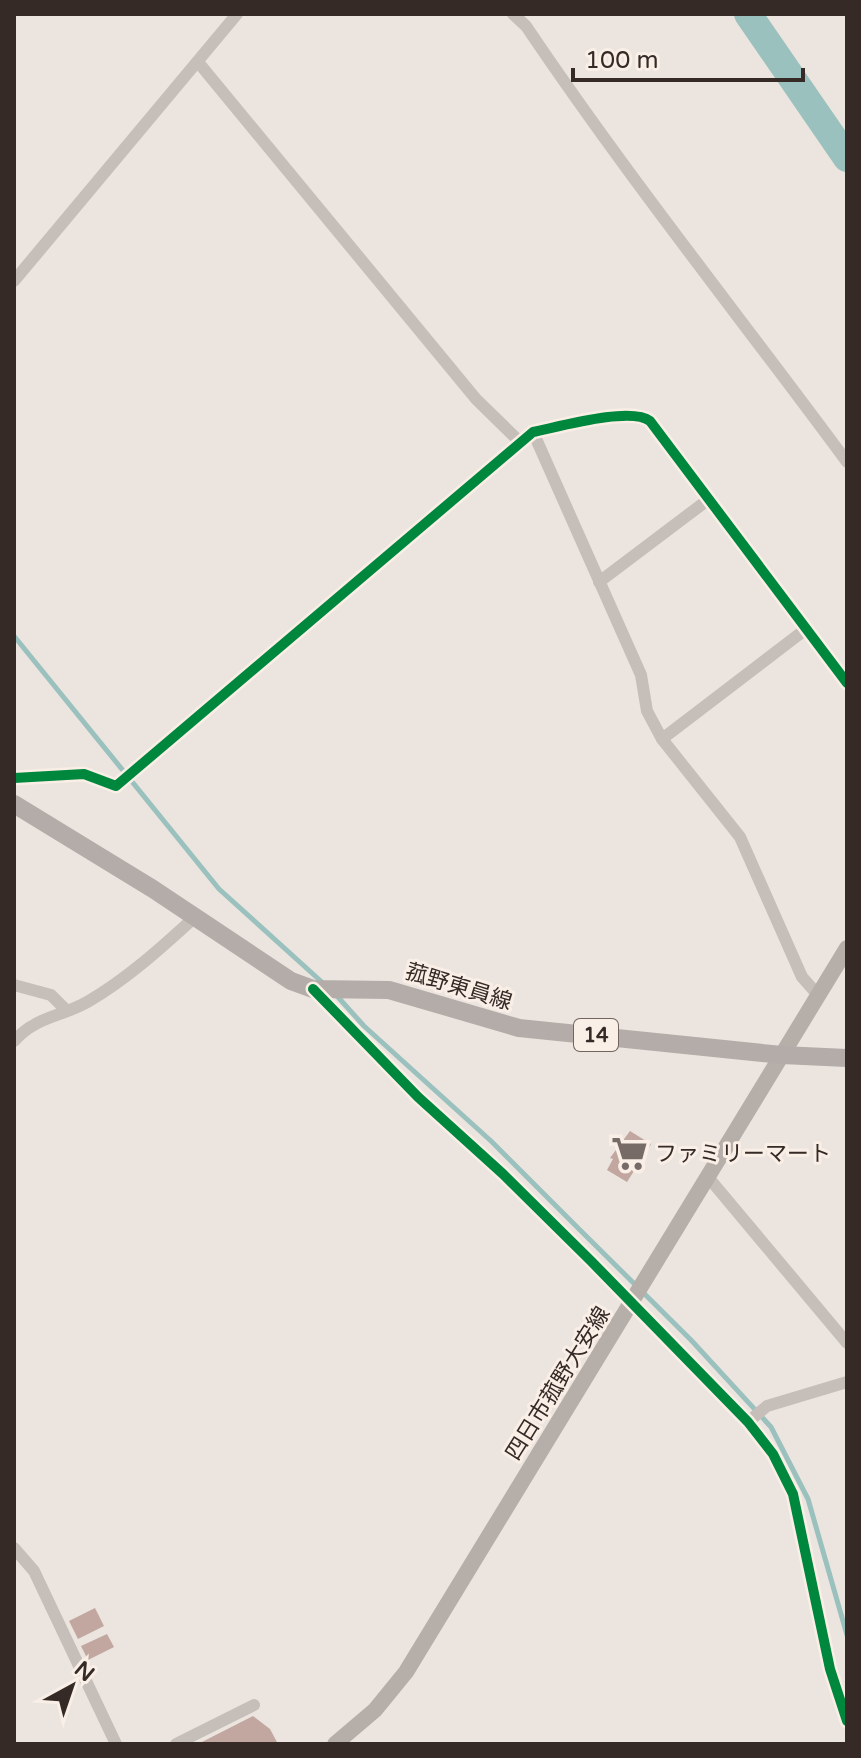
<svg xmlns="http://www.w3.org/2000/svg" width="861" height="1758" viewBox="0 0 861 1758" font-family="'Varela Round','Noto Sans JP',sans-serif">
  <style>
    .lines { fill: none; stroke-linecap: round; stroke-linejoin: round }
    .stream { stroke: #9ac1bd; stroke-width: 5 }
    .river { stroke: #9ac1bd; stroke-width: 28 }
    .building { fill: #c1a7a0 }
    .minor { stroke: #c6beb8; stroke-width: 12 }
    .secondary { stroke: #b6aea9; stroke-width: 16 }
    .primary { stroke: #b4aca8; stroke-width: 18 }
    .cycleway-casing { stroke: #faefe6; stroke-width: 15 }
    .cycleway { stroke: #00873e; stroke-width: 10 }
    .labels { text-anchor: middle; stroke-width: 6; stroke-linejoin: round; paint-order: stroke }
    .shield { fill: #faefe6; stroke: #716560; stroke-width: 2 }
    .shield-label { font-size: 20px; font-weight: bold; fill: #362a27 }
    .street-label { font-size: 22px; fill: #362a27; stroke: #faefe6 }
    .poi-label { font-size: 22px; fill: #362a27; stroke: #faefe6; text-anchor: start }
  </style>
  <rect width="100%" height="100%" fill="#ece5df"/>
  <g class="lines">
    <!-- stream -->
    <g class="stream">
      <polyline points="14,636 219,889 324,984"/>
      <polyline points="337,996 364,1026 491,1141 580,1230 691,1340 771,1427 808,1499 847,1635"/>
    </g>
    <!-- river -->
    <polyline class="river" points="748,14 847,158"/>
  </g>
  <!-- building -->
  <g class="building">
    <polygon points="630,1131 651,1144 627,1182 607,1170 613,1159 610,1158"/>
    <polygon points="95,1608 104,1626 78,1639 69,1621"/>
    <polygon points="107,1634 114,1647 88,1660 81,1646"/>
    <polygon points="253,1716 270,1729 278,1744 198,1744"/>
  </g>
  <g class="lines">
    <!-- minor -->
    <g class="minor">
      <path d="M513 14 526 26C627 176 740 317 847 462"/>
      <polyline points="198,62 476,399 521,443"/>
      <polyline points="14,281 237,14"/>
      <polyline points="533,432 641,675 647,711 662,739 740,837 802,977 818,995"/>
      <polyline points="599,582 709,499"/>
      <polyline points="662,739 806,629"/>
      <path d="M14 778 84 774 116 786 533 432C558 427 631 406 650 421L847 683"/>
      <polyline points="14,985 51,995 66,1010"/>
      <polyline points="313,989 418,1097 503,1174 591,1261 748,1422 773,1454 793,1494 830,1669 847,1721"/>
      <path d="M14 1041C36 1016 62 1017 89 1001 128 978 161 948 195 917"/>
      <polyline points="708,1177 847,1343"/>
      <polyline points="748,1422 767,1406 847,1382"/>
      <polyline points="14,1548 34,1571 116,1744"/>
      <polyline points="176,1744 254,1705"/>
    </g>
    <!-- secondary -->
    <polyline class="secondary" points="335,1744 375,1710 406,1672 847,948"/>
    <!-- primary -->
    <polyline class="primary" points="14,804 153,889 291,981 313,989 389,990 519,1028 782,1055 847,1058"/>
    <defs>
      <g id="cycleway">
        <path d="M14 778 84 774 116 786 533 432C558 427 631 406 650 421L847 683"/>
        <polyline points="313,989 418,1097 503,1174 591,1261 748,1422 773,1454 793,1494 830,1669 847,1721"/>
      </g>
    </defs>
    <!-- cycleway casing -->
    <use href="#cycleway" class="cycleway-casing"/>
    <!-- cycleway -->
    <use href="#cycleway" class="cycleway"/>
  </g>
  <!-- icons -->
  <defs>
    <symbol id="supermarket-bare" viewBox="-9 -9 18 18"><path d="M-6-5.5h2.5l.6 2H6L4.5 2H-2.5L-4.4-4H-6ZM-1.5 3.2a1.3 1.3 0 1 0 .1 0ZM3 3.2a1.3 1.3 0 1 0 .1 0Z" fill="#766b67" stroke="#faefe6" stroke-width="2.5" paint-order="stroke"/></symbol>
  </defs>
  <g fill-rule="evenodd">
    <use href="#supermarket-bare" x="604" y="1128" width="51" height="51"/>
  </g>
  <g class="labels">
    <!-- shield labels -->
    <rect class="shield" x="574" y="1019" width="44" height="32" rx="6"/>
    <g class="shield-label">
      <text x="596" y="1042">14</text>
    </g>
    <!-- street labels -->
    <g class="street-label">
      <text transform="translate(459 986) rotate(17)" y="8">菰野東員線</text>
      <text transform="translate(557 1383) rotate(-58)" y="8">四日市菰野大安線</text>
    </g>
    <!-- poi labels -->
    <g class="poi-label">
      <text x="655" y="1161">ファミリーマート</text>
    </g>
  </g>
  <!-- border -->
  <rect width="861" height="1758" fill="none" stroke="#362a27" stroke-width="32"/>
  <!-- north arrow -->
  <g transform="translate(72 1686) rotate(40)" stroke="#faefe6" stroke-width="6" paint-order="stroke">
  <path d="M0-6L14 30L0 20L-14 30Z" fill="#362a27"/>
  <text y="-12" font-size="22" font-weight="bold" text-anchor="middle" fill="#362a27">N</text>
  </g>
  <!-- scale -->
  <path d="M573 68v12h230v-12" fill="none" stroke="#362a27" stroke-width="4"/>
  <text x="585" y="68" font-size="24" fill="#362a27" stroke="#faefe6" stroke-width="6" paint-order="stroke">100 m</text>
</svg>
